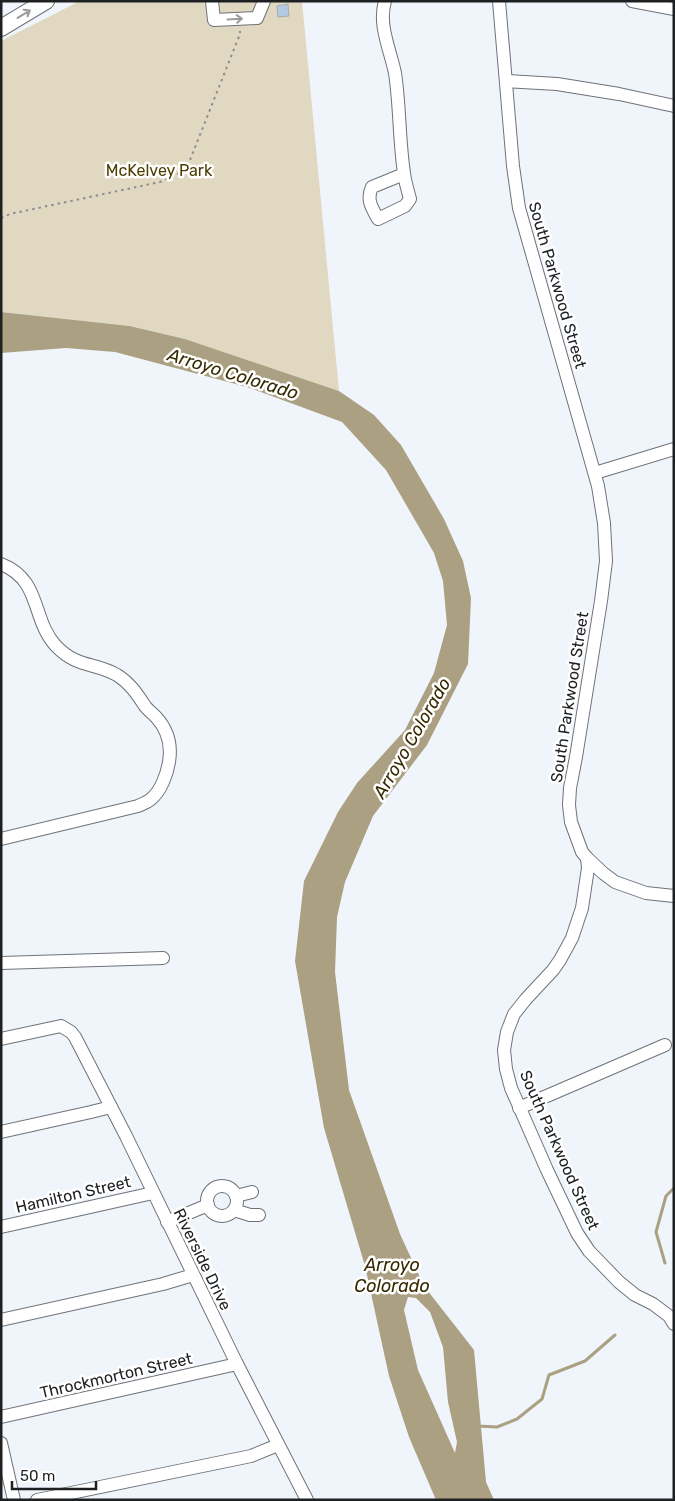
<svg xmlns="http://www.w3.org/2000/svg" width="675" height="1501" viewBox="0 0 675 1501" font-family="Rubik,sans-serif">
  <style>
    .green { fill: #e0d8c1 }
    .water { fill: #aba081; fill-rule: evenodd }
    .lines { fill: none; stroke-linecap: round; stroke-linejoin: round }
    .stream { stroke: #aba081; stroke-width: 3 }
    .building { fill: #b4c9e4; stroke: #a6abb1 }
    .minor-casing { stroke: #6e7278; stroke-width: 14 }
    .major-casing { stroke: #6e7278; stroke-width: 18 }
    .path { stroke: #8a8d92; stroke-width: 2; stroke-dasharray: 2.5 4; stroke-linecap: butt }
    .minor { stroke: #fff; stroke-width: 12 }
    .major { stroke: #fff; stroke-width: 16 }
    .oneway { stroke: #9a9b9c }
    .labels { text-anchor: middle; stroke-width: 5; stroke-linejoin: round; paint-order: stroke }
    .park-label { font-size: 16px; fill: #4e3d01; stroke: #fff }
    .street-label { font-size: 16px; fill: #1e2022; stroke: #fff }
    .water-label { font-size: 18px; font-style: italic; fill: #372a00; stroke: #fff }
  </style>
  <rect width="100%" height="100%" fill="#f0f5fc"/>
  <!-- green -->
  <polygon class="green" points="80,1 302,1 339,391 185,339 131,326 1,312 1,41"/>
  <!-- water -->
  <path class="water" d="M1 312 130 326 185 339 339 391 374 415 401 445 444 519 463 561 471 598 468 664 427 745 373 816 345 882 337 917 335 972 349 1090 400 1234 424 1286 474 1350 486 1482 494 1500H436L409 1437 389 1376 365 1266 324 1128 295 961 304 881 338 812 357 783 405 730 434 673 447 625 443 581 434 553 386 470 342 422 247 387 115 352 66 348 1 353ZM408 1297 416 1298 430 1312 443 1347 448 1402 457 1442 455 1453 418 1370 404 1310Z"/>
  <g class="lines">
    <!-- stream -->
    <g class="stream">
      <polyline points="665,1263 656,1232 666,1196 674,1188"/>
      <polyline points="477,1426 497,1427 517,1419 542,1399 549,1375 585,1361 615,1335"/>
    </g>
  </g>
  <!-- building -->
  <polygon class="building" points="288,4 289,16 278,17 277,6"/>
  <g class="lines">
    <defs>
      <g id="minor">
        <polyline points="212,1 214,20 257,18 264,1"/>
        <path d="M385 1C378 25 390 49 395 73 400 106 399 140 404 173 405 182 408 191 410 199L405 206 378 219C372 208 366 200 372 187L404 174"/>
        <polyline points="499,1 513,166 519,208 598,486 604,523 606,561 601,601 576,757 570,788 569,805 571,822 582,852 587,858 588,868 582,908 572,938 560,960 553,970 526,999 514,1014 507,1032 504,1050 506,1069 511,1088 547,1170 577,1233 589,1251 619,1282 635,1295 653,1304 669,1316 674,1324"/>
        <polyline points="632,1 674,9"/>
        <polyline points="506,81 557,84 619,94 674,106"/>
        <polyline points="595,473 674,449"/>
        <path d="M1 564C42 580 31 619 56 646 77 668 94 662 117 675 130 683 137 694 145 706 148 710 152 713 156 717 168 730 172 744 169 762 167 774 161 791 151 799 148 802 142 804 138 806L1 839"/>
        <polyline points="587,858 603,873 615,882 646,893 674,896"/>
        <polyline points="1,963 163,958"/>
        <polyline points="1,1039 61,1026 71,1032 75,1037 126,1136 237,1364 307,1500"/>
        <polyline points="519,1108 665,1045"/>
        <polyline points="1,1132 91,1112 111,1107"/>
        <circle cx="222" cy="1201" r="15"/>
        <polyline points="236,1196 252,1192"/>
        <polyline points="234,1210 250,1215 259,1215"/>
        <polyline points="167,1222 208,1205"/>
        <polyline points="1,1227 153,1193"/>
        <polyline points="1,1320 163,1284 193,1275"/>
        <polyline points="1,1417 237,1364"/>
        <polyline points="1,1443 14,1500"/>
        <polyline points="37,1500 251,1456 278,1445"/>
      </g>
      <polyline id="major" points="1,28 46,1"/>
    </defs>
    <!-- minor casing -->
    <use href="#minor" class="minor-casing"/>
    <!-- major casing -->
    <use href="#major" class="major-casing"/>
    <!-- path -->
    <polyline class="path" points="1,218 10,214 160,182 178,174 190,160 240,34 240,31"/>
    <!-- minor -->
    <use href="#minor" class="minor"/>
    <!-- major -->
    <use href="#major" class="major"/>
  </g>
  <!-- one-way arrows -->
  <defs><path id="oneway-shaft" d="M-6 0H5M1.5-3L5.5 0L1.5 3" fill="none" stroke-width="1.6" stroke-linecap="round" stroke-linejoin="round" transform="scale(1.25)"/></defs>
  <g class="oneway">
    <use href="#oneway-shaft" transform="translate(24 14) rotate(-31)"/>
    <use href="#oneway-shaft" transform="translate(235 19) rotate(-3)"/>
  </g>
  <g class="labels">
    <!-- park labels -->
    <g class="park-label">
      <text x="159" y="176">McKelvey Park</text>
    </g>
    <!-- street labels -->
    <g class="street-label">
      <text transform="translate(558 285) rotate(74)" y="6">South Parkwood Street</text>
      <text transform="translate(569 697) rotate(-81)" y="6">South Parkwood Street</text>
      <text transform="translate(560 1150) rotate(66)" y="6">South Parkwood Street</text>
      <text transform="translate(73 1194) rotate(-13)" y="6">Hamilton Street</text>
      <text transform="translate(203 1259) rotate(64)" y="6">Riverside Drive</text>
      <text transform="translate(116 1375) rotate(-13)" y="6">Throckmorton Street</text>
    </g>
    <!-- water labels -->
    <g class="water-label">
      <text transform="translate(233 374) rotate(17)" y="6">Arroyo Colorado</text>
      <text transform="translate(412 738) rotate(-60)" y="6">Arroyo Colorado</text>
      <text x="392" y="1271">Arroyo<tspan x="392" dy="21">Colorado</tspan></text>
    </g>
  </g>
  <!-- border -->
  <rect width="675" height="1501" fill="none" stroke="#1e2022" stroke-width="5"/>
  <!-- scale -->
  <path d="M12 1481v8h84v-8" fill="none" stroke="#1e2022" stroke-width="2.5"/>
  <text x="20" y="1481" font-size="15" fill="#1e2022" stroke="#ffffff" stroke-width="4" paint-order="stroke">50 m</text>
</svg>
